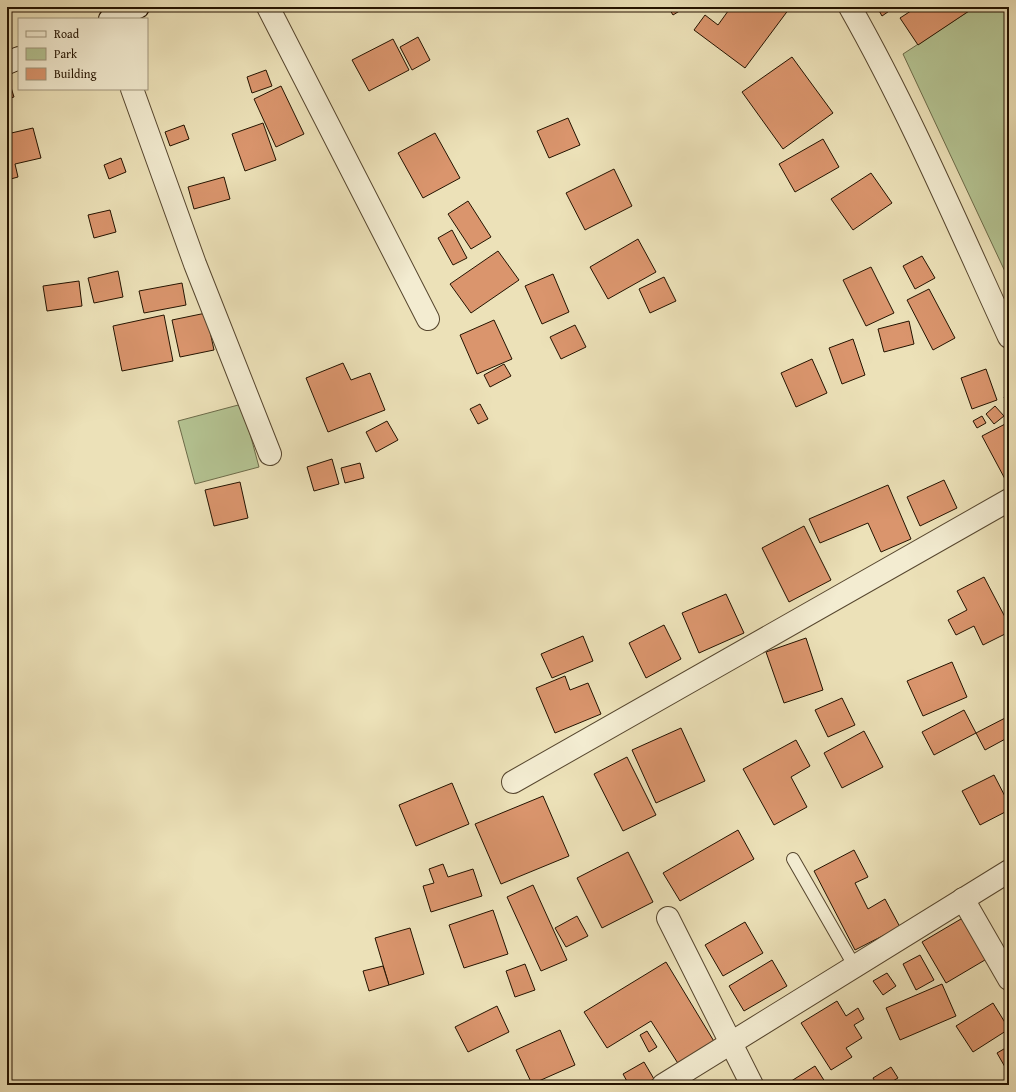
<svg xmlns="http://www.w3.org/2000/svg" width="1016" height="1092" viewBox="0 0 1016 1092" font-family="'Gentium Book Plus',serif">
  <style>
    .green { fill: #b4c392; stroke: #6c6b49 }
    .building { fill: #da956d; stroke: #241300 }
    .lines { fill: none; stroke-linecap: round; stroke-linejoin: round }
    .lane-casing { stroke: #56462e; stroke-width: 14 }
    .street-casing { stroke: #56462e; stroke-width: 24 }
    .secondary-casing { stroke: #241300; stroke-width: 24 }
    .lane { stroke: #f3ecd1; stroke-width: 12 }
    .street { stroke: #f3ecd1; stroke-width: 22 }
    .secondary { stroke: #f3ecd1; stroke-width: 22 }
  </style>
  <rect width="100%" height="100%" fill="#ece1b8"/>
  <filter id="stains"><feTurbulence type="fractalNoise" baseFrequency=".005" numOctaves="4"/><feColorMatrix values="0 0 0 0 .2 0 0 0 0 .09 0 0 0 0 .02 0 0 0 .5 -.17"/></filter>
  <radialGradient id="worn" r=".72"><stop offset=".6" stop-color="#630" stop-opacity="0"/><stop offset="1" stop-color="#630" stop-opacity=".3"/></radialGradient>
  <!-- green -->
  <g class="green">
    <polygon points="975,7 1009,7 1009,280 903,54"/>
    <polygon points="242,404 259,467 195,484 178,421"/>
  </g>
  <!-- building -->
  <g class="building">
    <polygon points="668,7 686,7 673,15"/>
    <polygon points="731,7 786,7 789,9 745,68 694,30 705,15 718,25"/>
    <polygon points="877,7 895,7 882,16"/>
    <polygon points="917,7 975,7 918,45 900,18"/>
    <polygon points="418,37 430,60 412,70 400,47"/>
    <polygon points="393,39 409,70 369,91 352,60"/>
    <polygon points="792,57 833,113 783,149 742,92"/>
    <polygon points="266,70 272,86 252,93 247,77"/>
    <polygon points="9,81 14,97 7,99 7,82"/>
    <polygon points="281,86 304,134 276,147 254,99"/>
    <polygon points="568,118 580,145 549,158 537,131"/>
    <polygon points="263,123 276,160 245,171 232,134"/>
    <polygon points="184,125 189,139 170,146 165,132"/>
    <polygon points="33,128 41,158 15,164 18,177 7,180 7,134"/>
    <polygon points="435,133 460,178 423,198 398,153"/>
    <polygon points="823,139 839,167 795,192 779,164"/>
    <polygon points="121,158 126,172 109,179 104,165"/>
    <polygon points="614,169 632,206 585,230 566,193"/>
    <polygon points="871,173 892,203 853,230 831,199"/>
    <polygon points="224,177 230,199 194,209 188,187"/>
    <polygon points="468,201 491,237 471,249 448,214"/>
    <polygon points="110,210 116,232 94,238 88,215"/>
    <polygon points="452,230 467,258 453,265 438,238"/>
    <polygon points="638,239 656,272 608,299 590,267"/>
    <polygon points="498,251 519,280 471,313 450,284"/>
    <polygon points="922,256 935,278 915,289 903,266"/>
    <polygon points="871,267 894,313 866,326 843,280"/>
    <polygon points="118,271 123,297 94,303 88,278"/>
    <polygon points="553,274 569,312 542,324 525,286"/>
    <polygon points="664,277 676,301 650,313 639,289"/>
    <polygon points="79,281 82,306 47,311 43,286"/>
    <polygon points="182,283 186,305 144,313 139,291"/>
    <polygon points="929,289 955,338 933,350 907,300"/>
    <polygon points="206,313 214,350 180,357 172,320"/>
    <polygon points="164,315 173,361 122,371 113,326"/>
    <polygon points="494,320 512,359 477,374 460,335"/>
    <polygon points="909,321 914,344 884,352 878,329"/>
    <polygon points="575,325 586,347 561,359 550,337"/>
    <polygon points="853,339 865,375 842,384 829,348"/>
    <polygon points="812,359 827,393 796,407 781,373"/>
    <polygon points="343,363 351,380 370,373 385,410 328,432 306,378"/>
    <polygon points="504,364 511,376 490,387 484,375"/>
    <polygon points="986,369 997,400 972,409 961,378"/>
    <polygon points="1009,395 1009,407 1008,407 1004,397"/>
    <polygon points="480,404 488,419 478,424 470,409"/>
    <polygon points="995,406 1004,416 994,424 986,414"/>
    <polygon points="982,416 986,423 977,428 973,421"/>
    <polygon points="387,421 398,440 376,452 366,432"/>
    <polygon points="1009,422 1009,477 1005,479 982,436"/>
    <polygon points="332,459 339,484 314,491 307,467"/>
    <polygon points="360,463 364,478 345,483 341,468"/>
    <polygon points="944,480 957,508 920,526 907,497"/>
    <polygon points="240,482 248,518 214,526 205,490"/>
    <polygon points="888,485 911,539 881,552 868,523 820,543 809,519"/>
    <polygon points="804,526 831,580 789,602 762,548"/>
    <polygon points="984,577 1005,617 1009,615 1009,632 983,645 974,626 956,635 948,620 967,610 957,591"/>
    <polygon points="726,594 744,633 699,653 682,613"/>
    <polygon points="664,625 681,659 646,678 629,643"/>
    <polygon points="583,636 593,661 552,678 541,654"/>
    <polygon points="806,638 823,690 784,703 766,652"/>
    <polygon points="952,662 967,697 923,716 907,681"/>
    <polygon points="565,676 570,690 588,683 601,714 555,733 536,688"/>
    <polygon points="842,698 855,725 828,737 815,710"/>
    <polygon points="964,710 976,733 934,755 922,732"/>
    <polygon points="1009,716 1009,737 985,750 976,733"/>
    <polygon points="681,728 705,781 656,803 632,750"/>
    <polygon points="864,731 883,767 842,788 824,753"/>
    <polygon points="796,740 810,766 791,777 807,807 774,825 743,769"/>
    <polygon points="627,757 656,815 623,831 594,774"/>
    <polygon points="994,775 1009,804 1009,810 980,825 962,791"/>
    <polygon points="452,783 469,824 416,846 399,805"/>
    <polygon points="543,796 569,856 501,884 475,824"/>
    <polygon points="738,830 754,859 680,901 663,873"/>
    <polygon points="854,850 868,877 855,883 868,909 885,899 900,927 855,950 814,871"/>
    <polygon points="628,852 653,902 602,928 577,878"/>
    <polygon points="443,864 448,877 473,869 482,896 431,912 423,886 434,883 429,869"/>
    <polygon points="533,885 567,960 541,971 507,897"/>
    <polygon points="493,910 508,954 464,968 449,925"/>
    <polygon points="577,916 588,936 566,947 555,928"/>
    <polygon points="966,916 990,957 946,983 922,942"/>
    <polygon points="745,922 763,953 723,976 705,945"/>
    <polygon points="410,928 424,974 389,985 375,938"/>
    <polygon points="920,955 934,980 916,990 903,964"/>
    <polygon points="772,960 787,986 744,1011 729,986"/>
    <polygon points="666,962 715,1043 679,1065 651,1021 607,1048 584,1012"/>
    <polygon points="525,964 535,990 515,997 506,971"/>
    <polygon points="383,966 389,985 369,991 363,971"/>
    <polygon points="887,973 896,986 883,995 873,981"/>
    <polygon points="942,984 956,1016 900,1040 886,1008"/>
    <polygon points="837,1001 846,1016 858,1008 864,1019 854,1025 862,1038 846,1048 852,1057 831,1070 801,1023"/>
    <polygon points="993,1003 1009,1029 973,1052 956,1026"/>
    <polygon points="497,1006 509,1032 468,1052 455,1027"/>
    <polygon points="560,1030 575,1065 532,1084 516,1050"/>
    <polygon points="647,1031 657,1047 649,1052 640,1035"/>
    <polygon points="1009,1046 1009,1074 997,1053"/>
    <polygon points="644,1062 654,1079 643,1085 629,1085 623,1074"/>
    <polygon points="815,1066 827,1085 785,1085"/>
    <polygon points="891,1067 898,1078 886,1085 877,1085 873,1078"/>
  </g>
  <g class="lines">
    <defs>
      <polyline id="lane" points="793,859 855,967"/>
      <g id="street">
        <polyline points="268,7 428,319"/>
        <path d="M850 7C910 113 958 226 1009 337"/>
        <polyline points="132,89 195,264 270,454"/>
        <polyline points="513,782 1009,500"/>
        <polyline points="963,899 1009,979"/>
        <polyline points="668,918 752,1085"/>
        <polyline points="663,1085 1009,871"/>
      </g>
      <g id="secondary">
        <polyline points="110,19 138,7"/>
        <polyline points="7,63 19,58"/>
      </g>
    </defs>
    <!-- lane casing -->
    <use href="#lane" class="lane-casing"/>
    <!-- street casing -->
    <use href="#street" class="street-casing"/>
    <!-- secondary casing -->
    <use href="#secondary" class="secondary-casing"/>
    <!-- lane -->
    <use href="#lane" class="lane"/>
    <!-- street -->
    <use href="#street" class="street"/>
    <!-- secondary -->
    <use href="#secondary" class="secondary"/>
  </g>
  <!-- margin -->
  <rect width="1016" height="1092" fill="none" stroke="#ece1b8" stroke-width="24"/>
  <rect x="8" y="8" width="1000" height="1076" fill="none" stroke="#241300" stroke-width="2"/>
  <rect x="12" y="12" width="992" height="1068" fill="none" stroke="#241300"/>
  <!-- legend -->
  <rect x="18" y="18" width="130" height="72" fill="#f3ecd1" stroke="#a0957d"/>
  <rect x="26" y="31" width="20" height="6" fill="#f3ecd1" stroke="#a0957d"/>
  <text x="54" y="38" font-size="12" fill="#241300">Road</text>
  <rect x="26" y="48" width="20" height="12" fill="#b4c392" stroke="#a0957d"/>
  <text x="54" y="58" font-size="12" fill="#241300">Park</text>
  <rect x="26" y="68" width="20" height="12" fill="#da956d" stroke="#a0957d"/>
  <text x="54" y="78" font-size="12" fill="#241300">Building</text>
  <rect width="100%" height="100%" filter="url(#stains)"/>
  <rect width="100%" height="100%" fill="url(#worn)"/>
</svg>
